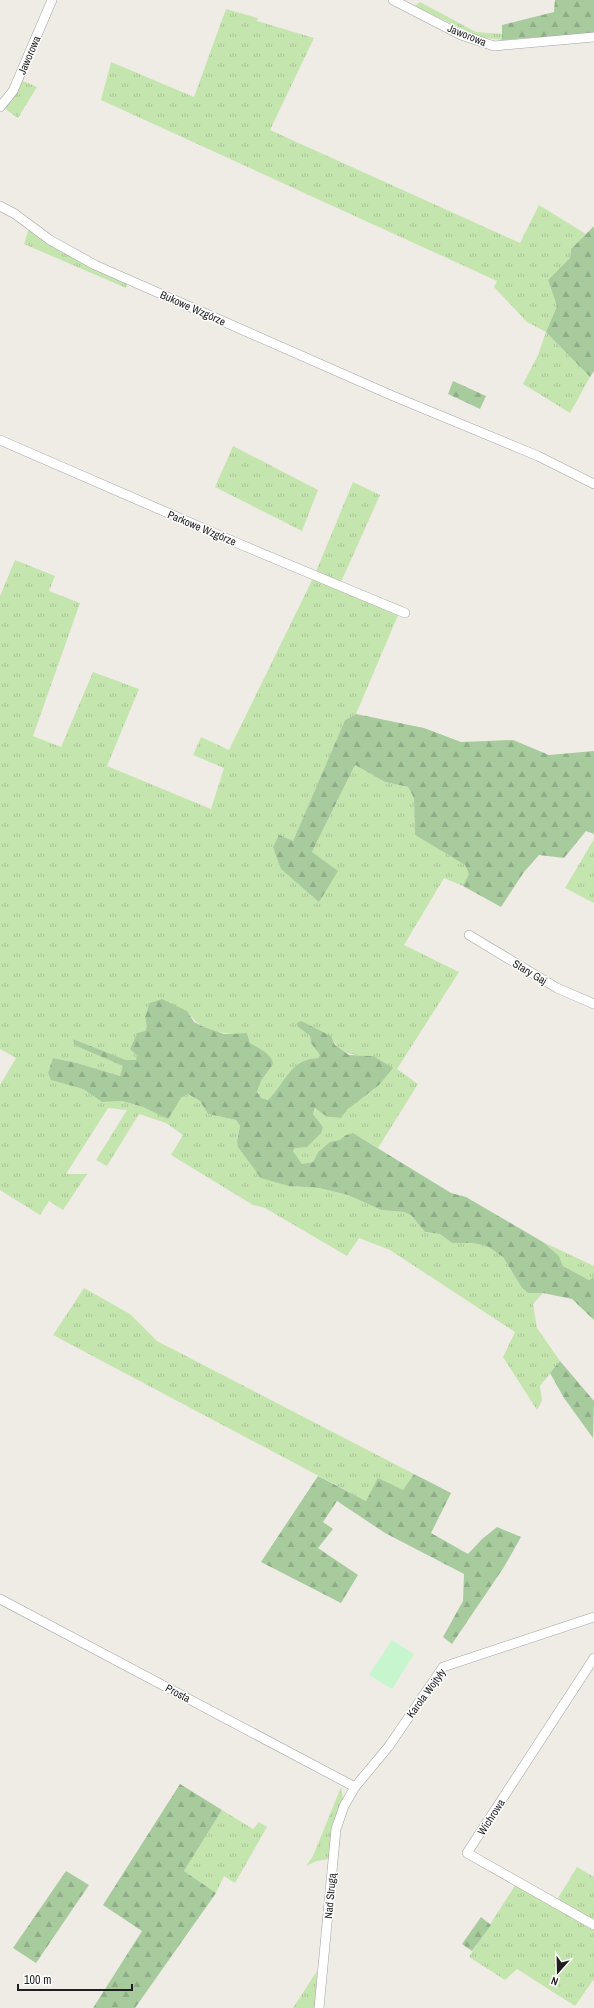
<svg xmlns="http://www.w3.org/2000/svg" width="594" height="2008" viewBox="0 0 594 2008" font-family="'Archivo Narrow',sans-serif">
  <style>
    .grass { fill: url(#grass-tufts) }
    .forest { fill: url(#forest-firs) }
    .park { fill: #c6f5ce }
    .lines { fill: none; stroke-linecap: round; stroke-linejoin: round }
    .minor-casing { stroke: #a3a3a3; stroke-width: 10 }
    .minor { stroke: #fff; stroke-width: 9 }
    .labels { text-anchor: middle; stroke-width: 3; stroke-linejoin: round; paint-order: stroke }
    .street-label { font-size: 11px; fill: #1f1f1f; stroke: #fff }
  </style>
  <defs>
    <pattern id="grass-tufts" width="24" height="20" patternUnits="userSpaceOnUse"><rect width="24" height="20" fill="#c5e5af"/><path d="M3 7l-1-3M5 7V3M7 7l1-3M15 17l-1-3M17 17v-4M19 17l1-3" fill="none" stroke="#a9c496"/></pattern>
    <pattern id="forest-firs" width="22" height="20" patternUnits="userSpaceOnUse"><rect width="22" height="20" fill="#a7cb9d"/><path d="M5 1l3.5 6h-7zM16 11l3.5 6h-7z" fill="#8fae87"/></pattern>
  </defs>
  <rect width="100%" height="100%" fill="#efece6"/>
  <!-- grass -->
  <g class="grass">
    <polygon points="420,2 476,32 502,34 502,40 479,37 415,6"/>
    <polygon points="226,9 258,18 257,21 314,38 270,130 520,243 539,205 586,234 571,249 570,258 548,280 557,306 546,332 590,377 570,413 523,384 538,355 546,332 527,322 494,287 497,281 101,100 111,62 194,97"/>
    <polygon points="21,80 37,87 18,118 4,108 13,99"/>
    <polygon points="29,228 127,284 126,288 24,244"/>
    <polygon points="233,446 318,490 302,531 215,487"/>
    <path d="M353 482 380 495 341 582 402 606 356 714 345 720 281 869 320 901 312 852 355 765 385 782 408 787 414 798 415 835 465 865 470 874 463 886 444 878 404 945 459 972 397 1069 418 1084 378 1148 353 1133C347 1135 344 1139 339 1141 323 1147 321 1146 313 1162L302 1164 293 1151 295 1148 323 1127 313 1114 316 1108 341 1118 348 1109 373 1056C353 1055 340 1056 331 1036L297 1026 310 1036 311 1043 321 1054 318 1058C290 1059 286 1082 268 1100L261 1098 257 1092 261 1081 273 1064 250 1043 247 1033C223 1034 202 1034 187 1011L145 1017 147 1028 145 1031 137 1033 130 1049 137 1056V1060H126L73 1039 74 1045 124 1066 120 1076 77 1063 53 1058 48 1073 52 1080 83 1089 102 1102 122 1101 143 1107 167 1118 181 1098 188 1094 200 1101 208 1114 236 1120 240 1126 237 1141 289 1186 319 1188 348 1195 381 1210 404 1212 411 1215 425 1232 440 1234 452 1243H472L487 1246 503 1257 522 1288 528 1293H543L533 1304 537 1328 560 1361 540 1386 542 1401 537 1410 503 1357 515 1332 390 1250 359 1238 347 1256 265 1208 253 1205 171 1155 183 1135 166 1123 139 1114 107 1166 96 1160 127 1110 108 1108 66 1174H87L63 1210 49 1201 40 1215 0 1190V1085L16 1058 0 1049V596L15 560 55 576 49 591 80 603 33 736 61 747 93 672 139 689 107 766 211 809 224 768 193 755 201 737 229 750 315 574Z"/>
    <polygon points="594,839 594,903 565,888"/>
    <polygon points="543,1242 594,1266 594,1277 589,1280 563,1266 559,1256"/>
    <polygon points="84,1288 130,1314 157,1341 414,1474 403,1490 366,1501 53,1335"/>
    <polygon points="341,1787 343,1799 329,1859 317,1861 306,1866 313,1856"/>
    <polygon points="222,1810 253,1829 259,1822 267,1827 235,1883 224,1876 216,1893 184,1871"/>
    <polygon points="577,1867 594,1877 594,1921 561,1903 558,1898"/>
    <polygon points="516,1884 594,1929 594,1979 575,2006 517,1969 505,1980 469,1957"/>
    <polygon points="317,1971 315,2008 293,2008"/>
  </g>
  <!-- forest -->
  <g class="forest">
    <polygon points="555,0 594,0 594,33 502,40 502,25 554,12"/>
    <polygon points="594,226 594,371 590,377 546,332 557,306 548,280 570,258 571,249"/>
    <polygon points="453,381 486,396 480,409 448,394"/>
    <polygon points="356,714 424,728 461,742 513,740 549,755 594,751 594,834 586,831 564,858 539,855 524,872 501,907 463,886 469,874 465,865 415,835 414,798 408,787 385,782 355,765 312,852 338,871 319,902 281,869 273,847 279,835 293,841 345,720"/>
    <path d="M162 999 187 1011 194 1022 204 1027 224 1034 247 1033 250 1043C258 1048 272 1054 273 1064L261 1081 257 1092 261 1098 268 1100C286 1082 290 1059 318 1058L320 1055 311 1043 310 1036 297 1026V1023L301 1021 331 1036 335 1045 349 1055 373 1056 393 1068 379 1085 348 1109 341 1118 326 1116 315 1108 313 1114 323 1127 321 1133 307 1147 295 1148 293 1151 302 1164 313 1162 318 1152 330 1142 340 1140 346 1135 353 1133 451 1193 466 1197 543 1242 559 1256 563 1266 589 1280 594 1277V1320L572 1299 543 1293H528L522 1288 503 1257 487 1246 472 1243H452L440 1234 425 1232 411 1215 404 1212 381 1210 348 1195 319 1188 289 1186 261 1178 238 1147 237 1141 240 1126 236 1120 208 1114 200 1101 188 1094 181 1098 168 1119 143 1107 122 1101 102 1102 83 1089 51 1080 48 1073 53 1058 77 1063 120 1076 123 1066 74 1045 73 1039 126 1060H136L137 1056 130 1049 137 1033 145 1031 147 1027 145 1017 150 1003Z"/>
    <polygon points="560,1361 594,1401 593,1438 564,1398 550,1373"/>
    <polygon points="414,1474 451,1493 431,1533 468,1554 482,1539 497,1527 521,1537 504,1567 452,1644 443,1637 463,1601 464,1574 385,1533 337,1501 323,1522 333,1529 318,1548 358,1575 341,1603 261,1562 318,1476 366,1501 378,1478 403,1490"/>
    <polygon points="180,1784 222,1810 184,1871 216,1893 135,2008 93,2008 142,1931 103,1905"/>
    <polygon points="66,1871 89,1885 36,1963 13,1948"/>
    <polygon points="481,1917 491,1925 472,1951 462,1944"/>
  </g>
  <!-- park -->
  <polygon class="park" points="392,1640 414,1654 392,1689 369,1675"/>
  <g class="lines">
    <defs>
      <g id="minor">
        <polyline points="393,0 461,35 494,46 594,37"/>
        <polyline points="0,107 13,91 52,0"/>
        <polyline points="0,206 15,214 50,240 95,265 393,396 538,456 594,484"/>
        <polyline points="0,440 237,543 405,613"/>
        <polyline points="469,935 557,988 594,1004"/>
        <polyline points="0,1599 355,1787"/>
        <polyline points="594,1658 467,1853 594,1925"/>
        <polyline points="319,2008 336,1829 344,1806 355,1787 389,1746 443,1667 594,1617"/>
      </g>
    </defs>
    <!-- minor casing -->
    <use href="#minor" class="minor-casing"/>
    <!-- minor -->
    <use href="#minor" class="minor"/>
  </g>
  <g class="labels">
    <!-- street labels -->
    <g class="street-label">
      <text transform="translate(467 35) rotate(22)" y="4">Jaworowa</text>
      <text transform="translate(29 55) rotate(-67)" y="4">Jaworowa</text>
      <text transform="translate(193 308) rotate(24)" y="4">Bukowe Wzgórze</text>
      <text transform="translate(202 528) rotate(23)" y="4">Parkowe Wzgórze</text>
      <text transform="translate(530 972) rotate(31)" y="4">Stary Gaj</text>
      <text transform="translate(178 1693) rotate(28)" y="4">Prosta</text>
      <text transform="translate(426 1693) rotate(-54)" y="4">Karola Wojtyły</text>
      <text transform="translate(491 1817) rotate(-57)" y="4">Wichrowa</text>
      <text transform="translate(330 1896) rotate(-85)" y="4">Nad Strugą</text>
    </g>
  </g>
  <!-- north arrow -->
  <g transform="translate(558 1972) rotate(200)" stroke="#ffffff" stroke-width="3" paint-order="stroke">
  <path d="M0-3L7 15L0 10L-7 15Z" fill="#1f1f1f"/>
  <text y="-6" font-size="11" font-weight="bold" text-anchor="middle" fill="#1f1f1f">N</text>
  </g>
  <!-- scale -->
  <path d="M18 1984v6h114v-6" fill="none" stroke="#1f1f1f" stroke-width="2"/>
  <text x="24" y="1984" font-size="12" fill="#1f1f1f" stroke="#ffffff" stroke-width="3" paint-order="stroke">100 m</text>
</svg>
